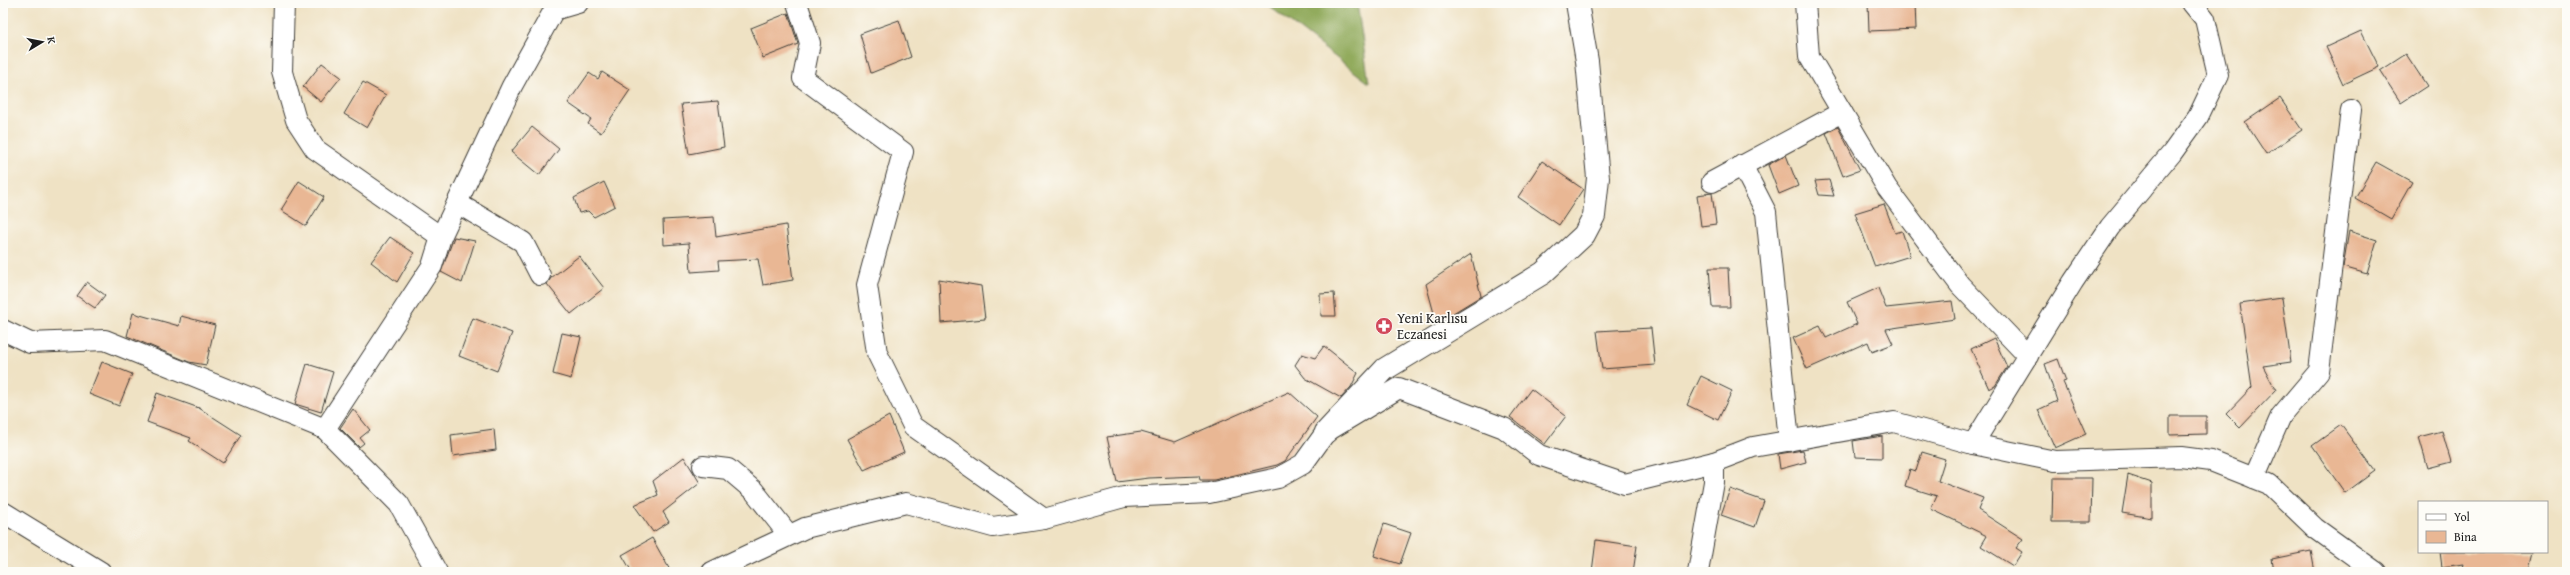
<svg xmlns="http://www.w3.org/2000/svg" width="2570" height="575" viewBox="0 0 2570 575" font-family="'Gentium Book Plus',serif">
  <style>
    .forest { fill: #92ab5d; stroke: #57643c }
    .building { fill: #e9b794 }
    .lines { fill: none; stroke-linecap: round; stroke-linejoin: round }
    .minor-casing { stroke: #3c3a35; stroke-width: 22 }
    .tertiary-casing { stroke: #3c3a35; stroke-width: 24 }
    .minor { stroke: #fff; stroke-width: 20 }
    .tertiary { stroke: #fff; stroke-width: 22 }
    .labels { text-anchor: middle; stroke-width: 3.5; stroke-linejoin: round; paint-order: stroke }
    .poi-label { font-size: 14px; fill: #1c1c1c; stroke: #fdfcf7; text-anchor: start }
  </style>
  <rect width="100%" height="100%" fill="#fdfcf7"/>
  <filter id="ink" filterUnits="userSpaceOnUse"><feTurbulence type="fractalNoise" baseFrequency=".025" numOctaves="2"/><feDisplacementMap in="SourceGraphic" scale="8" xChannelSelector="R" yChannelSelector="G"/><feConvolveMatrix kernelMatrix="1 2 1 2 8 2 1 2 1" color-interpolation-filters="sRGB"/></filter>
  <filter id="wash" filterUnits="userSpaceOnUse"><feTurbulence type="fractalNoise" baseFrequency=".012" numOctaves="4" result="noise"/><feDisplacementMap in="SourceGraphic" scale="16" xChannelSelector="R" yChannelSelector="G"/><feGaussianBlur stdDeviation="0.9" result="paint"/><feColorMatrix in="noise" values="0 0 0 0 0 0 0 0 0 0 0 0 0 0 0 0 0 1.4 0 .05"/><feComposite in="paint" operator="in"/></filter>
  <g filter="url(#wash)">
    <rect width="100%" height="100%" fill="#efe2c4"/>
    <!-- forest -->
    <polygon class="forest" points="1265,3 1357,3 1369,83"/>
    <g id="blocks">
      <!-- building -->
      <g class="building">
        <polygon points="1868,3 1915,3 1916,29 1869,31"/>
        <polygon points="788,13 798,44 763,58 751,28"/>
        <polygon points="899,20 911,57 871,73 860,34"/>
        <polygon points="2361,31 2379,67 2343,84 2326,47"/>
        <polygon points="2406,54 2427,86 2401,103 2380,71"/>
        <polygon points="322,63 341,77 321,102 303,87"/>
        <polygon points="602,72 630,90 601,133 588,124 591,119 568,103 589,73 598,79"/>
        <polygon points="363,82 386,95 367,128 344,114"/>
        <polygon points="2280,98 2302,130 2266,154 2245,122"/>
        <polygon points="718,101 724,147 689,154 681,104"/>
        <polygon points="532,127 559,149 539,175 511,152"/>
        <polygon points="1838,127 1860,170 1843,176 1826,133"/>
        <polygon points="1786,155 1798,186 1779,194 1768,165"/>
        <polygon points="1542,161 1583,189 1559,225 1518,197"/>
        <polygon points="2376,162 2412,182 2391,219 2355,198"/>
        <polygon points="1829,180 1834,196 1819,195 1815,181"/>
        <polygon points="299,181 324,197 306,226 281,210"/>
        <polygon points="604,182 615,206 594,217 588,211 579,213 574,198"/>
        <polygon points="1712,193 1716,224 1701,226 1697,195"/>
        <polygon points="1884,204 1895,233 1902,231 1910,256 1875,267 1855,213"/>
        <polygon points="714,217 716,237 786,225 793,280 763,285 758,259 718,261 719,270 691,272 689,243 664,245 663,220"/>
        <polygon points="2349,231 2377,240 2367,274 2343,267"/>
        <polygon points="390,237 414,253 397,282 371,262"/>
        <polygon points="454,237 475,241 462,283 441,272"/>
        <polygon points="1471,254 1481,296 1445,318 1435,317 1426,284"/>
        <polygon points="579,256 604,288 571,314 547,284 551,278"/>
        <polygon points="1709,268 1728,268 1730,307 1712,307"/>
        <polygon points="939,279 981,286 985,319 941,323"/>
        <polygon points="87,282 105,295 95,308 77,296"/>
        <polygon points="1878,288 1886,308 1952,301 1955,319 1886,329 1893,344 1872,352 1868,342 1807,369 1793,338 1820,326 1826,338 1857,324 1847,302"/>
        <polygon points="1334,293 1336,316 1321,316 1320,294"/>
        <polygon points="2282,298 2291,362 2263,366 2276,390 2240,428 2226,414 2252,387 2240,304"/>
        <polygon points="133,313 179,326 181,316 215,325 206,365 189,362 127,336"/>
        <polygon points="473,318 512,333 497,371 459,356"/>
        <polygon points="1651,328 1655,365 1602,369 1597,331"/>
        <polygon points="562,333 581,337 571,379 553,374"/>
        <polygon points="1994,338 2007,367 1995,386 1989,389 1971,349"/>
        <polygon points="1324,346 1358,373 1351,387 1341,398 1305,378 1295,365 1302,354 1315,358"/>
        <polygon points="2058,359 2066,381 2063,382 2086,434 2055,448 2038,410 2057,401 2045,364"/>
        <polygon points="102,362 132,374 119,406 89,394"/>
        <polygon points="307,364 333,372 321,412 295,404"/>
        <polygon points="1701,376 1732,391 1718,420 1687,405"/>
        <polygon points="1531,389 1566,416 1545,444 1510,417"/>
        <polygon points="1289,392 1317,417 1285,461 1277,465 1214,480 1200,480 1199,476 1149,478 1117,482 1107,437 1141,432 1175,442"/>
        <polygon points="157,393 199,408 241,435 223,463 189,441 191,438 147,422"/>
        <polygon points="353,409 370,430 360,438 364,443 359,447 340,428"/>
        <polygon points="889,416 904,452 864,470 847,439"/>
        <polygon points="2170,416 2206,416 2206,434 2170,435"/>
        <polygon points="2341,425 2375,471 2345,493 2312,446"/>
        <polygon points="494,429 496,450 453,456 451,435"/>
        <polygon points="2442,431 2451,462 2428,468 2419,437"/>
        <polygon points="1882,436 1882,458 1855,457 1853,441"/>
        <polygon points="1803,450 1806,462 1780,469 1778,454"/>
        <polygon points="1922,452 1945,459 1938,481 1983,498 1978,510 2023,539 2016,548 2022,552 2013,566 1981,546 1987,536 1931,509 1937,496 1905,486 1910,469 1916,471"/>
        <polygon points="684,457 700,483 663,512 669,522 653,532 634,505 658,495 653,481"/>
        <polygon points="2128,475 2152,483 2152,518 2122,513"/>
        <polygon points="2053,478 2092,478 2091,522 2052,522"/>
        <polygon points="1730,489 1764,501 1755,527 1721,515"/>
        <polygon points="1384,524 1411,533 1400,564 1374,556"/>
        <polygon points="652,538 671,572 632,572 622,555"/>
        <polygon points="1596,540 1637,546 1633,572 1592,572"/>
        <polygon points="2311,551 2315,572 2274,572 2272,559"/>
        <polygon points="2440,552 2533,552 2528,572 2461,572 2463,564 2442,567"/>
      </g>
    </g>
  </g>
  <g filter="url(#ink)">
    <use href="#blocks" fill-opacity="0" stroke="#3c3a35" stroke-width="1"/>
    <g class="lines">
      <defs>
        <g id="minor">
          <polyline points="284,3 282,72 296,120 315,149 441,237"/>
          <polyline points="797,3 810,43 803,78 903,152 867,285 877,353 913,426 1044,519"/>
          <polyline points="1805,3 1809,56 1887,188 1960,285 2028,356"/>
          <polyline points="554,10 578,3"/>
          <polyline points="1742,165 1766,212 1789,441"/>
          <polyline points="1712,182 1842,112"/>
          <polyline points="457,203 523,242 540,275"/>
          <polyline points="3,330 30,343 105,340 325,429 399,504 437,572"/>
          <polyline points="325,429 432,266 441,237 512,86 554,10 553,3"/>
          <polyline points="1973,444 2073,282 2110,227 2172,153 2198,117 2218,75 2205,19 2192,3"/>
          <polyline points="703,466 728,469 754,491 788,534"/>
          <polyline points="2254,478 2281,416 2319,371 2351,110"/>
          <polyline points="3,512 101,572"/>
          <polyline points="712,572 805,528 906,503 993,527 1044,519 1124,497 1209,493 1278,478 1303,464 1326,432 1399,388 1504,428 1539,455 1625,484 1714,462 1753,447 1894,422 1973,444 2055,461 2181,457 2211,461 2269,484 2315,528 2376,572"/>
          <polyline points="1698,572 1714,482 1714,462"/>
        </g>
        <polyline id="tertiary" points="1326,432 1385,369 1543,273 1584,235 1594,216 1598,178 1587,61 1577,3"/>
      </defs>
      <!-- minor casing -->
      <use href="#minor" class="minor-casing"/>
      <!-- tertiary casing -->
      <use href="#tertiary" class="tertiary-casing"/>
      <!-- minor -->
      <use href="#minor" class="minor"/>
      <!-- tertiary -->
      <use href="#tertiary" class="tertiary"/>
    </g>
  </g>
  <!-- icons -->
  <defs>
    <symbol id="pharmacy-disc" viewBox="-11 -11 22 22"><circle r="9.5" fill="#d1495b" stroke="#fdfcf7"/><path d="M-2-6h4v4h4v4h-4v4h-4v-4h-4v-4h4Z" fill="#fff"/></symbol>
  </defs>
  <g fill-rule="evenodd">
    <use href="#pharmacy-disc" x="1374" y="316" width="20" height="20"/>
  </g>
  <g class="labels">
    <!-- poi labels -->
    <g class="poi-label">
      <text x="1397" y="323">Yeni Karlısu<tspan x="1397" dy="16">Eczanesi</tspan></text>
    </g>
  </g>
  <!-- margin -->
  <rect width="2570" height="575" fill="none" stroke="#fdfcf7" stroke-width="16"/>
  <!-- legend -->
  <rect x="2418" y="501" width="130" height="52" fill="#fdfcf7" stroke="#a3a29f"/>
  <rect x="2426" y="514" width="20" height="6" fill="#ffffff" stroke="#a3a29f"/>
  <text x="2454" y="521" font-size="12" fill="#1c1c1c">Yol</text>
  <rect x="2426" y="531" width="20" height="12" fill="#e9b794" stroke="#a3a29f"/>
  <text x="2454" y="541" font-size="12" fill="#1c1c1c">Bina</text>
  <!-- north arrow -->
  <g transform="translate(42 42) rotate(80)" stroke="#fdfcf7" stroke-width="3" paint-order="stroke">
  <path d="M0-3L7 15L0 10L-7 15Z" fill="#1c1c1c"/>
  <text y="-6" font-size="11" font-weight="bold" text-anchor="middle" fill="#1c1c1c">K</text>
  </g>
</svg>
